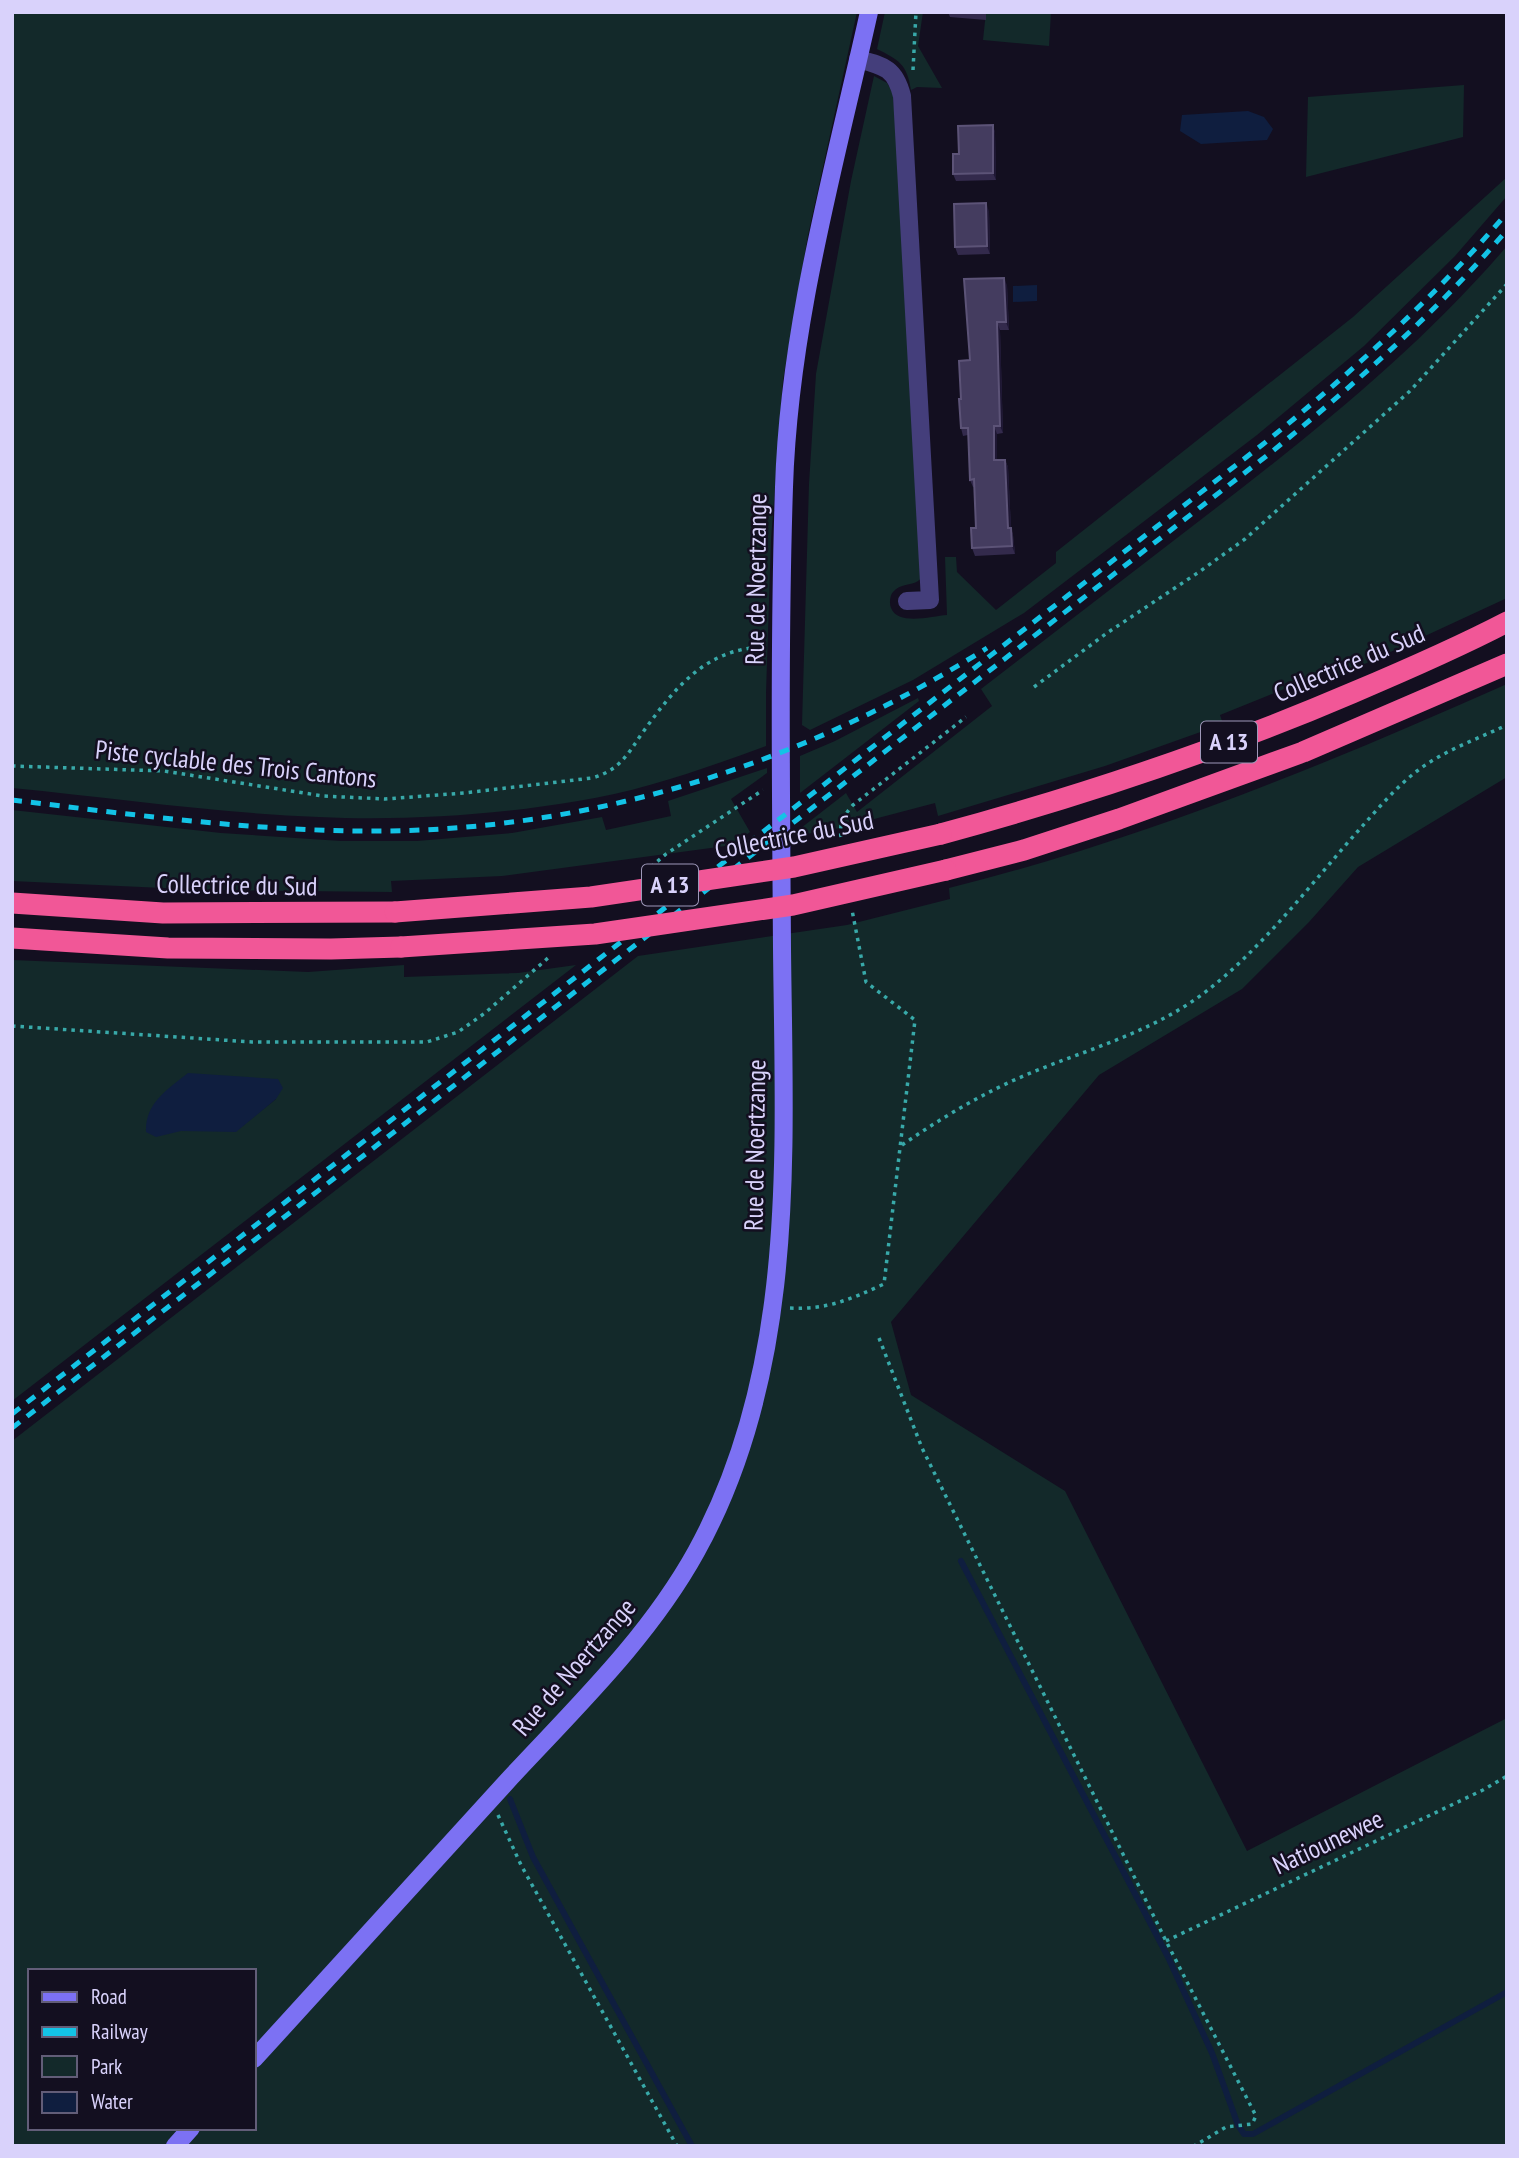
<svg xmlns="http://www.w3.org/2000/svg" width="1519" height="2158" viewBox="0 0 1519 2158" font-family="'PT Sans Narrow',sans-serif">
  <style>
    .green { fill: #13292a; fill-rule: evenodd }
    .water { fill: #0f1e3f }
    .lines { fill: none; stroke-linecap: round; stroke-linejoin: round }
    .stream { stroke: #0f1e3f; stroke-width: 6 }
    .path { stroke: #38a9a9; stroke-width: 3.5; stroke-dasharray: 3.5 5; stroke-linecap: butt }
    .street { stroke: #443e7b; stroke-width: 18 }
    .secondary { stroke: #7c71f3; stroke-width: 18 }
    .highway { stroke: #f15797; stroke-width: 21 }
    .rail { stroke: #13c3e6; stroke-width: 5; stroke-dasharray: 10 9; stroke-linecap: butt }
    .highway-bridge { stroke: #f15797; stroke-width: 21 }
    .wall { fill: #332a4c }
    .shaded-wall { fill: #1e1733 }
    .building { fill: #443c5f; stroke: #5c5377; stroke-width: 2 }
    .labels { text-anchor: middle; stroke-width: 5; stroke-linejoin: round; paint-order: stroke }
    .shield { fill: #130f20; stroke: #9e98b9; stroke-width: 2 }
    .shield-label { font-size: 24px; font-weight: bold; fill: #d9d2fb }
    .street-label { font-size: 26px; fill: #d9d2fb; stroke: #130f20 }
  </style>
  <rect width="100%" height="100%" fill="#130f20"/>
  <!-- green -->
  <g class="green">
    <path d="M12 12H857L808 235 783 380 771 540 766 693V746C706 768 642 791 578 801 496 815 402 821 319 817 216 813 114 798 12 788Z"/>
    <path d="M885 12H923L918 46 942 88 917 87 911 90C907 64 899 60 877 49Z"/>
    <polygon points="986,12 1051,12 1049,46 983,40"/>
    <path d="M874 76 887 83 893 93 928 568C926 572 922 578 918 581 911 586 900 583 893 592 890 595 889 603 891 608 898 626 932 616 947 615L945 557H956L957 572 996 610 1056 563V552L1353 317 1507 177V196L1455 256 1364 346 1257 435 1024 613 913 680 810 730 802 725 809 484 816 374 851 181Z"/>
    <polygon points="1464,85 1463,137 1306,177 1308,97"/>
    <path d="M1507 246V598L1330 680 1326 672 1220 715 1223 724 1105 766 938 816 935 803 840 828 801 835V828L846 793 857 812 992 706 981 689C1055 632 1129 575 1203 518 1311 435 1418 350 1507 246Z"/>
    <path d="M1507 684V777L1358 867 1309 922 1242 989 1099 1075 891 1322 911 1395 1065 1491 1247 1851 1507 1718V2146H12V1441L638 956 847 925 950 899 949 888C1142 840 1325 765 1507 684ZM30 1971H254V2128H30Z"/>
    <polygon points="918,698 919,701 800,793 800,756 835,741"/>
    <polygon points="767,768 767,773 731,799 750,832 733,845 502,876 391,881 392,892 206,890 12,881 12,810 221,833 341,841 417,841 512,833 602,817 606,830 671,816 668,801"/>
    <path d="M12 960 308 972 404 965V977L518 973 576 965 12 1401ZM276 1099 236 1131H181Z"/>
  </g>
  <!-- water -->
  <g class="water">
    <polygon points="1248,111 1264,117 1273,129 1267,140 1201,144 1180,131 1182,115"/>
    <polygon points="1037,285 1037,301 1013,302 1013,286"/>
    <path d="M188 1073 278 1079 283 1088 276 1099 236 1132 181 1131 156 1137 146 1132C145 1103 167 1090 188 1073Z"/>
  </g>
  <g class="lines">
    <!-- stream -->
    <g class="stream">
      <polyline points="961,1561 1168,1957 1212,2053 1238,2125 1244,2134 1253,2134 1507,1992"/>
      <polyline points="510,1799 533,1857 692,2146"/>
    </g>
    <!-- path -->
    <g class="path">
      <polyline points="913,70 916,12"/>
      <polyline points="1034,687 1107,633 1199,572 1245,539 1410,391 1507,284"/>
      <path d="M12 766 164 771 323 796 385 799 464 793 592 778C620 770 627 755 643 732 674 689 705 649 763 647"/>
      <path d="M841 837C839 823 844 815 853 805L966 717"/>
      <polyline points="651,867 666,854 763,790"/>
      <polyline points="12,1026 252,1042 427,1042 458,1032 485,1013 548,958"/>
      <path d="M902 1145C937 1121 973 1099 1012 1081 1076 1052 1147 1036 1204 993 1261 950 1310 885 1358 831 1376 811 1395 788 1417 771 1443 751 1477 739 1507 725"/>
      <path d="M790 1308C827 1310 851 1299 884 1284L915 1020 866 982 852 910"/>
      <polyline points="879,1338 922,1448 1166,1941 1256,2116 1252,2124 1226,2127 1194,2146"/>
      <polyline points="498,1815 521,1865 677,2146"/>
      <polyline points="1166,1941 1483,1790 1507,1776"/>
    </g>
    <!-- street -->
    <path class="street" d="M858 59C884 66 895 68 902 96L930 600 907 601"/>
    <!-- secondary -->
    <g class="secondary">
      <path d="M254 2059C340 1965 425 1871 511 1777 577 1706 649 1637 696 1552 798 1368 784 1151 782 948 781 794 779 641 784 487 789 326 834 169 869 12"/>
      <polyline points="175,2146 191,2128"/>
    </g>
    <!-- highway -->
    <g class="highway">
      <path d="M941 834C1081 796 1219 750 1352 693 1404 671 1457 648 1507 622"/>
      <polyline points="946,870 1024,850 1119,819 1303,752 1507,664"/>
      <polyline points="12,903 163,913 395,912"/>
      <polyline points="12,938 168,948 331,949 401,947"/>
    </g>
    <!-- rail -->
    <g class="rail">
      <path d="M12 800C128 814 244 830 360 831 582 834 800 766 987 648"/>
      <path d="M12 1414 1262 445C1350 374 1433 299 1507 213"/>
      <path d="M12 1428 1269 454C1354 385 1436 313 1507 230"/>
    </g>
    <!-- highway-bridge -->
    <g class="highway-bridge">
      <polyline points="395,912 591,897 794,867 941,834"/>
      <polyline points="401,947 595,934 793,905 946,870"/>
    </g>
  </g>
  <!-- wall -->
  <g class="wall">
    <polygon points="948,12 986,12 986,20 950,17"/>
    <polygon points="993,125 995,133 996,180 956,181 953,174 959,154"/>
    <polygon points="989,211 990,254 958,255 955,247"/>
    <polygon points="1007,285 1009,330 1000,330 1003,433 997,434 997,460 1005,460 1008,467 1011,528 1013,535 1015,554 975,556 972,548 976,528 975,487 973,487 970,480 968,435 963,436 961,428 961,399 970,360"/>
  </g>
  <!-- shaded-wall -->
  <g class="shaded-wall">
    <polygon points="993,125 995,133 996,180 993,173"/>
    <polygon points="986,203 989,211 990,254 987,246"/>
    <polygon points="1004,278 1007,285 1009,330 1006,322"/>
    <polygon points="997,322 1000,330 1003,433 1000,426"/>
    <polygon points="994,426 997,434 997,468 994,460"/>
    <polygon points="1005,460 1008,467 1011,528 1013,535 1015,554 1012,546 1008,528"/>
  </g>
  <!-- building -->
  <g class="building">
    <polygon points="993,125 993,173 953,174 953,154 959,154 958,126"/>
    <polygon points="986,203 987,246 955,247 954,204"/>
    <polygon points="1004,278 1006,322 997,322 1000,426 994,426 994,460 1005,460 1008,528 1011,528 1012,546 972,548 971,528 976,528 974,479 970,480 968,428 961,428 959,399 961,399 959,361 970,360 964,279"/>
  </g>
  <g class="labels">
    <!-- shield labels -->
    <g class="shield">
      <rect x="1201" y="721.5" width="56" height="41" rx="5"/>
      <rect x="642" y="864.5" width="56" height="41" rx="5"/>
    </g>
    <g class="shield-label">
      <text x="1229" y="750">A 13</text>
      <text x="670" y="893">A 13</text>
    </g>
    <!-- street labels -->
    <g class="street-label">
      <text transform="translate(756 579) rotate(-89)" y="9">Rue de Noertzange</text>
      <text transform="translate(1349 663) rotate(-23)" y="9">Collectrice du Sud</text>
      <text transform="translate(236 764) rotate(6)" y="9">Piste cyclable des Trois Cantons</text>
      <text transform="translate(794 835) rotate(-11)" y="9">Collectrice du Sud</text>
      <text transform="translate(237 885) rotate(1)" y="9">Collectrice du Sud</text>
      <text transform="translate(755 1145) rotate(-89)" y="9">Rue de Noertzange</text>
      <text transform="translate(574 1667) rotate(-49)" y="9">Rue de Noertzange</text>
      <text transform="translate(1328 1842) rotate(-25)" y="9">Natiounewee</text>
    </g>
  </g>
  <!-- border -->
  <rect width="1519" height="2158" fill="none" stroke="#d9d2fb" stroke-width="28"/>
  <!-- legend -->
  <rect x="28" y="1969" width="228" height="161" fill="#130f20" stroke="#625d78" stroke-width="2"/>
  <rect x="42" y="1992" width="35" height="10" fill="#7c71f3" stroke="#625d78" stroke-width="2"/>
  <text x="91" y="2004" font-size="21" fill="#d9d2fb">Road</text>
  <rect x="42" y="2027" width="35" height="10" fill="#13c3e6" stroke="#625d78" stroke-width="2"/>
  <text x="91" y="2039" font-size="21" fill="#d9d2fb">Railway</text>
  <rect x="42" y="2056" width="35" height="21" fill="#13292a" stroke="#625d78" stroke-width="2"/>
  <text x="91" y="2074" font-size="21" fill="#d9d2fb">Park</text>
  <rect x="42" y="2092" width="35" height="21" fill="#0f1e3f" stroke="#625d78" stroke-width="2"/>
  <text x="91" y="2109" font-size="21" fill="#d9d2fb">Water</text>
</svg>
